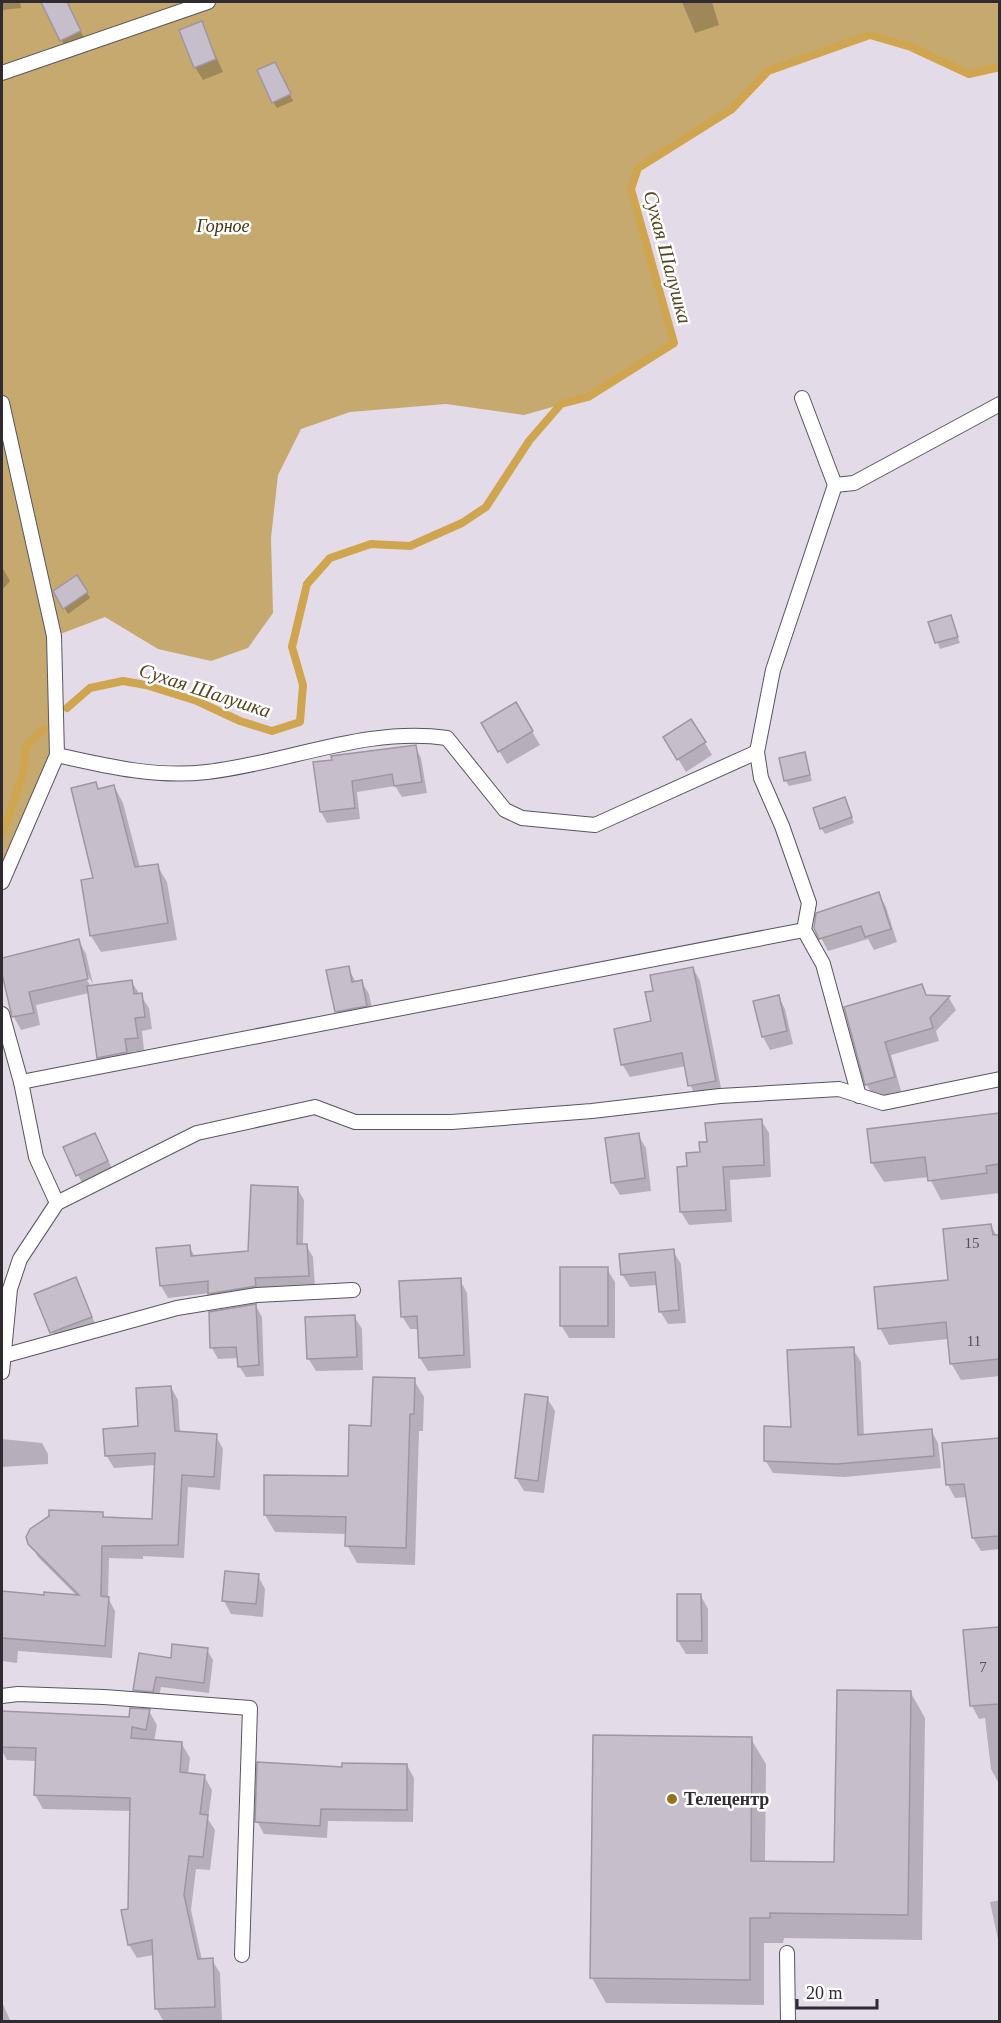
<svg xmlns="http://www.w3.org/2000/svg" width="1001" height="2023" viewBox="0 0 1001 2023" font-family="'Times New Roman',serif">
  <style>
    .garden { fill: #c6a96e }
    .shadow { fill: #0003 }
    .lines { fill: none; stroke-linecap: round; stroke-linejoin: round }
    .stream { stroke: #cfa64f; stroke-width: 8 }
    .building { fill: #c7becb; stroke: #9e96a2; stroke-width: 1.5 }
    .lane-casing { stroke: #5b545f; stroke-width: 16 }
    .lane { stroke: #fff; stroke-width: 14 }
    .poi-dot { fill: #96721b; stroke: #fff; stroke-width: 2 }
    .labels { text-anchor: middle; stroke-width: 5; stroke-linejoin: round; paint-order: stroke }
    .number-label { font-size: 15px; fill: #555057 }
    .park-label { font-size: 18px; font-style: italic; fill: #46350f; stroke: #fff }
    .poi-label { font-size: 18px; font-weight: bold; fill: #2f2b30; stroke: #fff; text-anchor: start }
    .water-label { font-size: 20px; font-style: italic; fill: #56441f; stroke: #fff }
  </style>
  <rect width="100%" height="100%" fill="#e4dbe8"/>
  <!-- garden -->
  <polygon class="garden" points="2,2 999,2 999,67 969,74 911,47 869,35 769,71 732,109 638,168 631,189 674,343 588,397 524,415 446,404 350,412 301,429 278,475 271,538 273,613 248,648 211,661 158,649 105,617 55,636 57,755 2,882"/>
  <!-- shadow -->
  <g class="shadow">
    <polygon points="2,2 20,2 21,8 2,10"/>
    <polygon points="43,2 66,2 87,44 68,53"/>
    <polygon points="682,2 712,2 719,25 695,33"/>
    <polygon points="201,23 223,72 203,80 195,67"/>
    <polygon points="278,69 293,101 277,108 273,102"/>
    <polygon points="2,567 10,581 2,590"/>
    <polygon points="55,592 87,593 90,598 68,614"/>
    <polygon points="950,617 960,643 940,649 930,623"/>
    <polygon points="516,704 540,745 507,764 483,724"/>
    <polygon points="665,737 705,743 712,755 686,772"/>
    <polygon points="415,746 421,758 427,793 402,797 395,786 357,792 360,819 327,823 321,812 315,763"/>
    <polygon points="804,754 812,781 789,786 785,780"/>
    <polygon points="95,783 99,790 114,786 123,803 140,868 157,865 167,882 177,940 101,952 91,936 82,882 95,879"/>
    <polygon points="848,805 854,823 825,834 821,828"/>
    <polygon points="879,894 886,907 897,942 874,950 868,939 828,951 821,938"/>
    <polygon points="79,941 86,954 93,984 86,972 83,973 91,987 131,981 149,1008 152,1029 142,1031 144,1050 132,1052 134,1065 106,1070 98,1058 89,993 36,1005 40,1025 21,1030 14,1017 2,960"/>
    <polygon points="348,968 356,982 361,981 369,994 374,1018 344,1024 337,1011"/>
    <polygon points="693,968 700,981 722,1093 697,1098 690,1085 686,1066 630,1077 622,1064 652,1023 655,992"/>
    <polygon points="922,986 928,997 949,998 956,1010 936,1031 939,1041 891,1055 901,1091 874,1098 867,1085 846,1008"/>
    <polygon points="778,996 785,1009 793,1044 770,1050 763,1037"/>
    <polygon points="1000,1115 1000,1193 941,1200 929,1177 884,1182 872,1163 868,1130"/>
    <polygon points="761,1120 769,1133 771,1177 730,1180 732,1222 689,1225 681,1212 688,1168 708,1143"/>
    <polygon points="95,1135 115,1174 85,1188 78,1175"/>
    <polygon points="638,1135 646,1148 651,1191 620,1195 612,1182"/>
    <polygon points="297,1188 304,1200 303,1245 306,1245 313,1257 315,1288 216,1305 210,1293 168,1298 161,1286 189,1246 195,1257 250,1252"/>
    <polygon points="991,1226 997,1236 1000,1236 1000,1376 961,1380 951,1363 949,1339 889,1345 880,1328 949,1281"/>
    <polygon points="673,1251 681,1264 686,1323 668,1324 660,1311 658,1285 630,1287 622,1274"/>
    <polygon points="607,1269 615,1282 615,1338 569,1338 561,1325"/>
    <polygon points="75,1279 98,1330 59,1346 37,1294"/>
    <polygon points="460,1280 467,1293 471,1368 428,1371 420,1358 419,1329 410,1329 402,1316"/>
    <polygon points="256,1306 262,1317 264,1376 246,1377 239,1366 239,1358 218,1359 212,1348"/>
    <polygon points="354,1316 362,1329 363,1370 316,1371 308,1358"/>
    <polygon points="853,1349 861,1362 864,1436 931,1430 938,1443 941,1468 844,1477 773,1473 765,1460"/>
    <polygon points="414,1380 424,1397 423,1431 419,1431 415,1565 357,1563 347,1545 347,1534 275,1532 265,1515 266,1476 349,1478"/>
    <polygon points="171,1387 178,1400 180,1433 216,1436 223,1449 220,1490 188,1487 184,1558 143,1556 143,1559 109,1558 108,1598 115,1611 112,1658 18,1651 17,1663 2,1661 2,1592 45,1597 77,1596 38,1557 30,1543 102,1514 105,1518 153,1520 156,1465 114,1468 106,1455 140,1428"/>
    <polygon points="547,1398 555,1411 544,1493 524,1491 516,1478"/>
    <polygon points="2,1439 42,1443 48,1454 48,1464 2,1467"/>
    <polygon points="1000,1439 1000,1549 981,1551 973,1538 968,1497 955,1498 948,1485 944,1444"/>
    <polygon points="258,1576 265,1589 263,1617 231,1614 224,1601"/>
    <polygon points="701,1596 708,1609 708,1654 686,1654 678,1641"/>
    <polygon points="1000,1628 1000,1782 998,1782 991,1769 985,1718 979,1719 972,1706 965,1631"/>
    <polygon points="207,1650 213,1660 209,1693 161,1687 158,1702 141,1700 135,1690 172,1660"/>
    <polygon points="911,1693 925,1718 922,1940 784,1938 783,1943 764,1943 764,2005 606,2003 592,1978 751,1739 766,1764 765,1863 836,1864"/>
    <polygon points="149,1711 157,1725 154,1742 182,1744 190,1758 188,1774 204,1776 212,1790 208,1819 215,1830 210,1870 196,1869 191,1910 202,1960 212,1960 220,1973 222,2020 164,2022 156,2008 154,1955 137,1958 129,1945 132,1811 43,1809 35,1795 37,1761 7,1760 2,1751 2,1713 130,1719"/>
    <polygon points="407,1765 414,1778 413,1822 328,1821 327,1838 264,1834 257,1821 343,1769"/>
    <polygon points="1000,1900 1000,1949 990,1902"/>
    <polygon points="2,2002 5,2009 11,2022 2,2022"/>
  </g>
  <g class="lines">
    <!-- stream -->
    <g class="stream">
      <polyline points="67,708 90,688 123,681 146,685 197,701 240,721 272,731 300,722 303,685 292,647 307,584 330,558 371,544 410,546 462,523 486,507 529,441 561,404 588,397 674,343 631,189 638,168 732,109 768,71 870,35 911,47 969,74 1000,67"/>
      <polyline points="2,834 23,775 26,746 44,729"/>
    </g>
  </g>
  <!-- building -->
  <g class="building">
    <polygon points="41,2 67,2 81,31 60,41"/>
    <polygon points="202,21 216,59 194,68 179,30"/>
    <polygon points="275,62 291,94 272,103 257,70"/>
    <polygon points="77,575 88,592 63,609 53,591"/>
    <polygon points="951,615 958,637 935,643 928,622"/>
    <polygon points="516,702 533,731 498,752 481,723"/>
    <polygon points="691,719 706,742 677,760 663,737"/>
    <polygon points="416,745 422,782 394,786 392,774 352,781 355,808 320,812 313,762 332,760 331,756"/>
    <polygon points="805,752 810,775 784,781 779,758"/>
    <polygon points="96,782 98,789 114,785 135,867 158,864 168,923 90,936 81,880 93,878 71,788"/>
    <polygon points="845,797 852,817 820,829 813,808"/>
    <polygon points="879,892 891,929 865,937 861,926 819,939 814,928 816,913"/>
    <polygon points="79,939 88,979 29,992 34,1013 12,1017 2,974 2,958"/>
    <polygon points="349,966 352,982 362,980 367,1006 335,1012 326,970"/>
    <polygon points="693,967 716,1081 688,1086 682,1053 621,1065 614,1029 651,1021 645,992 653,991 650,975"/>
    <polygon points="132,980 134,994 142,993 145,1017 135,1018 138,1038 125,1039 127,1052 97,1058 87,986"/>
    <polygon points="922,984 926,995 950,996 930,1018 933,1028 885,1042 895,1077 865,1085 844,1007"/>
    <polygon points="779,995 787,1031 762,1037 753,1001"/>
    <polygon points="999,1113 999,1164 986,1166 987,1173 928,1181 925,1157 871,1163 867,1129"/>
    <polygon points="762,1119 764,1165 723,1167 726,1210 680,1212 677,1167 687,1166 686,1153 700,1152 699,1142 707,1142 705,1123"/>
    <polygon points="95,1133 108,1161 76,1176 63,1147"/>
    <polygon points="639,1133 645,1178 611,1183 605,1138"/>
    <polygon points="251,1185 298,1187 297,1244 307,1244 309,1276 255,1278 256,1286 208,1294 208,1281 160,1286 156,1248 190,1245 191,1256 248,1251"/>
    <polygon points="991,1224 993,1235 999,1235 999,1359 950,1364 946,1322 878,1329 874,1287 948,1280 943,1229"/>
    <polygon points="674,1249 679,1310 659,1312 655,1272 621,1275 619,1254"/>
    <rect x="560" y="1267" width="48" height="59"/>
    <polygon points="76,1277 92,1317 50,1333 34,1294"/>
    <polygon points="461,1278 464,1355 419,1358 417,1316 401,1317 399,1281"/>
    <polygon points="256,1304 259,1365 238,1367 236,1347 210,1348 209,1312"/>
    <polygon points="355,1315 357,1357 307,1359 305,1317"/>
    <polygon points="854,1347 858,1435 932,1429 934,1456 836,1464 764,1461 764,1426 791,1427 787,1350"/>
    <polygon points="373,1377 415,1378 414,1414 410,1414 406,1548 345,1546 346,1517 264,1515 264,1475 348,1476 349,1425 371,1426"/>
    <polygon points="171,1386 175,1431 217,1434 214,1477 182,1475 178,1545 102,1546 101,1596 109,1597 105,1646 2,1638 2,1591 44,1595 44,1592 79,1595 28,1544 26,1537 30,1529 49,1516 49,1510 103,1512 103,1517 152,1519 155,1453 105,1456 103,1429 138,1426 136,1388"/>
    <polygon points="525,1394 548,1397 538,1481 515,1478"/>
    <polygon points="999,1438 999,1536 972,1538 964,1484 946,1485 942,1443"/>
    <polygon points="225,1571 259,1574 256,1604 222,1601"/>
    <polygon points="677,1594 701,1594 702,1641 677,1641"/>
    <polygon points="999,1627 999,1704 970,1706 963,1630"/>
    <polygon points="172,1644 208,1648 204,1683 156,1677 153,1692 133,1690 139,1653 171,1658"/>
    <polygon points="837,1690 911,1691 908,1915 770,1913 770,1918 750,1918 750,1980 590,1978 593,1735 752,1737 751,1861 834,1862"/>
    <polygon points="130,1708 150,1709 146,1730 132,1727 131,1738 182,1742 180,1772 205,1775 200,1814 208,1815 203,1857 189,1856 184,1895 198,1959 213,1958 215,2007 155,2009 152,1940 128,1945 121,1910 128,1909 130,1798 34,1795 36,1748 2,1747 2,1711 129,1717"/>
    <polygon points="257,1762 342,1767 342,1763 407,1764 407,1810 321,1809 320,1826 255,1822"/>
  </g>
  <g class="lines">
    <defs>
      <g id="lane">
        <polyline points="2,73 208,2"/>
        <polyline points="802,398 835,485 773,670 757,752 761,778 782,826 809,903 804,930 823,964 859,1096"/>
        <polyline points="2,403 54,636 57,755 2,882"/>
        <polyline points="835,485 854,483 1000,404"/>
        <path d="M57 755C106 766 156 778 207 772 287 763 367 726 447 738L505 810 522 818 595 825 757 752"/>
        <polyline points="2,1014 21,1082 36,1157 57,1203"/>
        <polyline points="21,1082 804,930"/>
        <polyline points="3,1356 177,1308 257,1295 353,1290"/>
        <polyline points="2,1372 10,1289 20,1259 57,1203 197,1133 315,1107 355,1122 452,1122 592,1111 720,1096 839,1089 883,1103 1000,1079"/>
        <polyline points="2,1696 18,1694 104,1697 250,1708 242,1955"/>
        <polyline points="787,1953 788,2022"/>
      </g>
    </defs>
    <!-- lane casing -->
    <use href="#lane" class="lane-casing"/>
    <!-- lane -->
    <use href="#lane" class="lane"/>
  </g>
  <!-- markers -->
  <circle class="poi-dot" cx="672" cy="1799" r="6"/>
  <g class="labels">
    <!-- number labels -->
    <g class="number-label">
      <text x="972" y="1248">15</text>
      <text x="974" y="1346">11</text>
      <text x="983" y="1672">7</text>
    </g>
    <!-- park labels -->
    <g class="park-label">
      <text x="223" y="232">Горное</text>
    </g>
    <!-- poi labels -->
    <g class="poi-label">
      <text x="684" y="1805">Телецентр</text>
    </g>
    <!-- water labels -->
    <g class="water-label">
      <text transform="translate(668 257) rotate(75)" y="7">Сухая Шалушка</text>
      <text transform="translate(205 690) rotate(18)" y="7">Сухая Шалушка</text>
    </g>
  </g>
  <!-- border -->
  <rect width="1001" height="2023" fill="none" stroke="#2f2b30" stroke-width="6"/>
  <!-- scale -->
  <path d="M797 1999v9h80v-9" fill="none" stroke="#2f2b30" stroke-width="3"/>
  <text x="806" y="1999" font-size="18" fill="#2f2b30" stroke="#ffffff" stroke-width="4.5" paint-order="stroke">20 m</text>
</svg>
